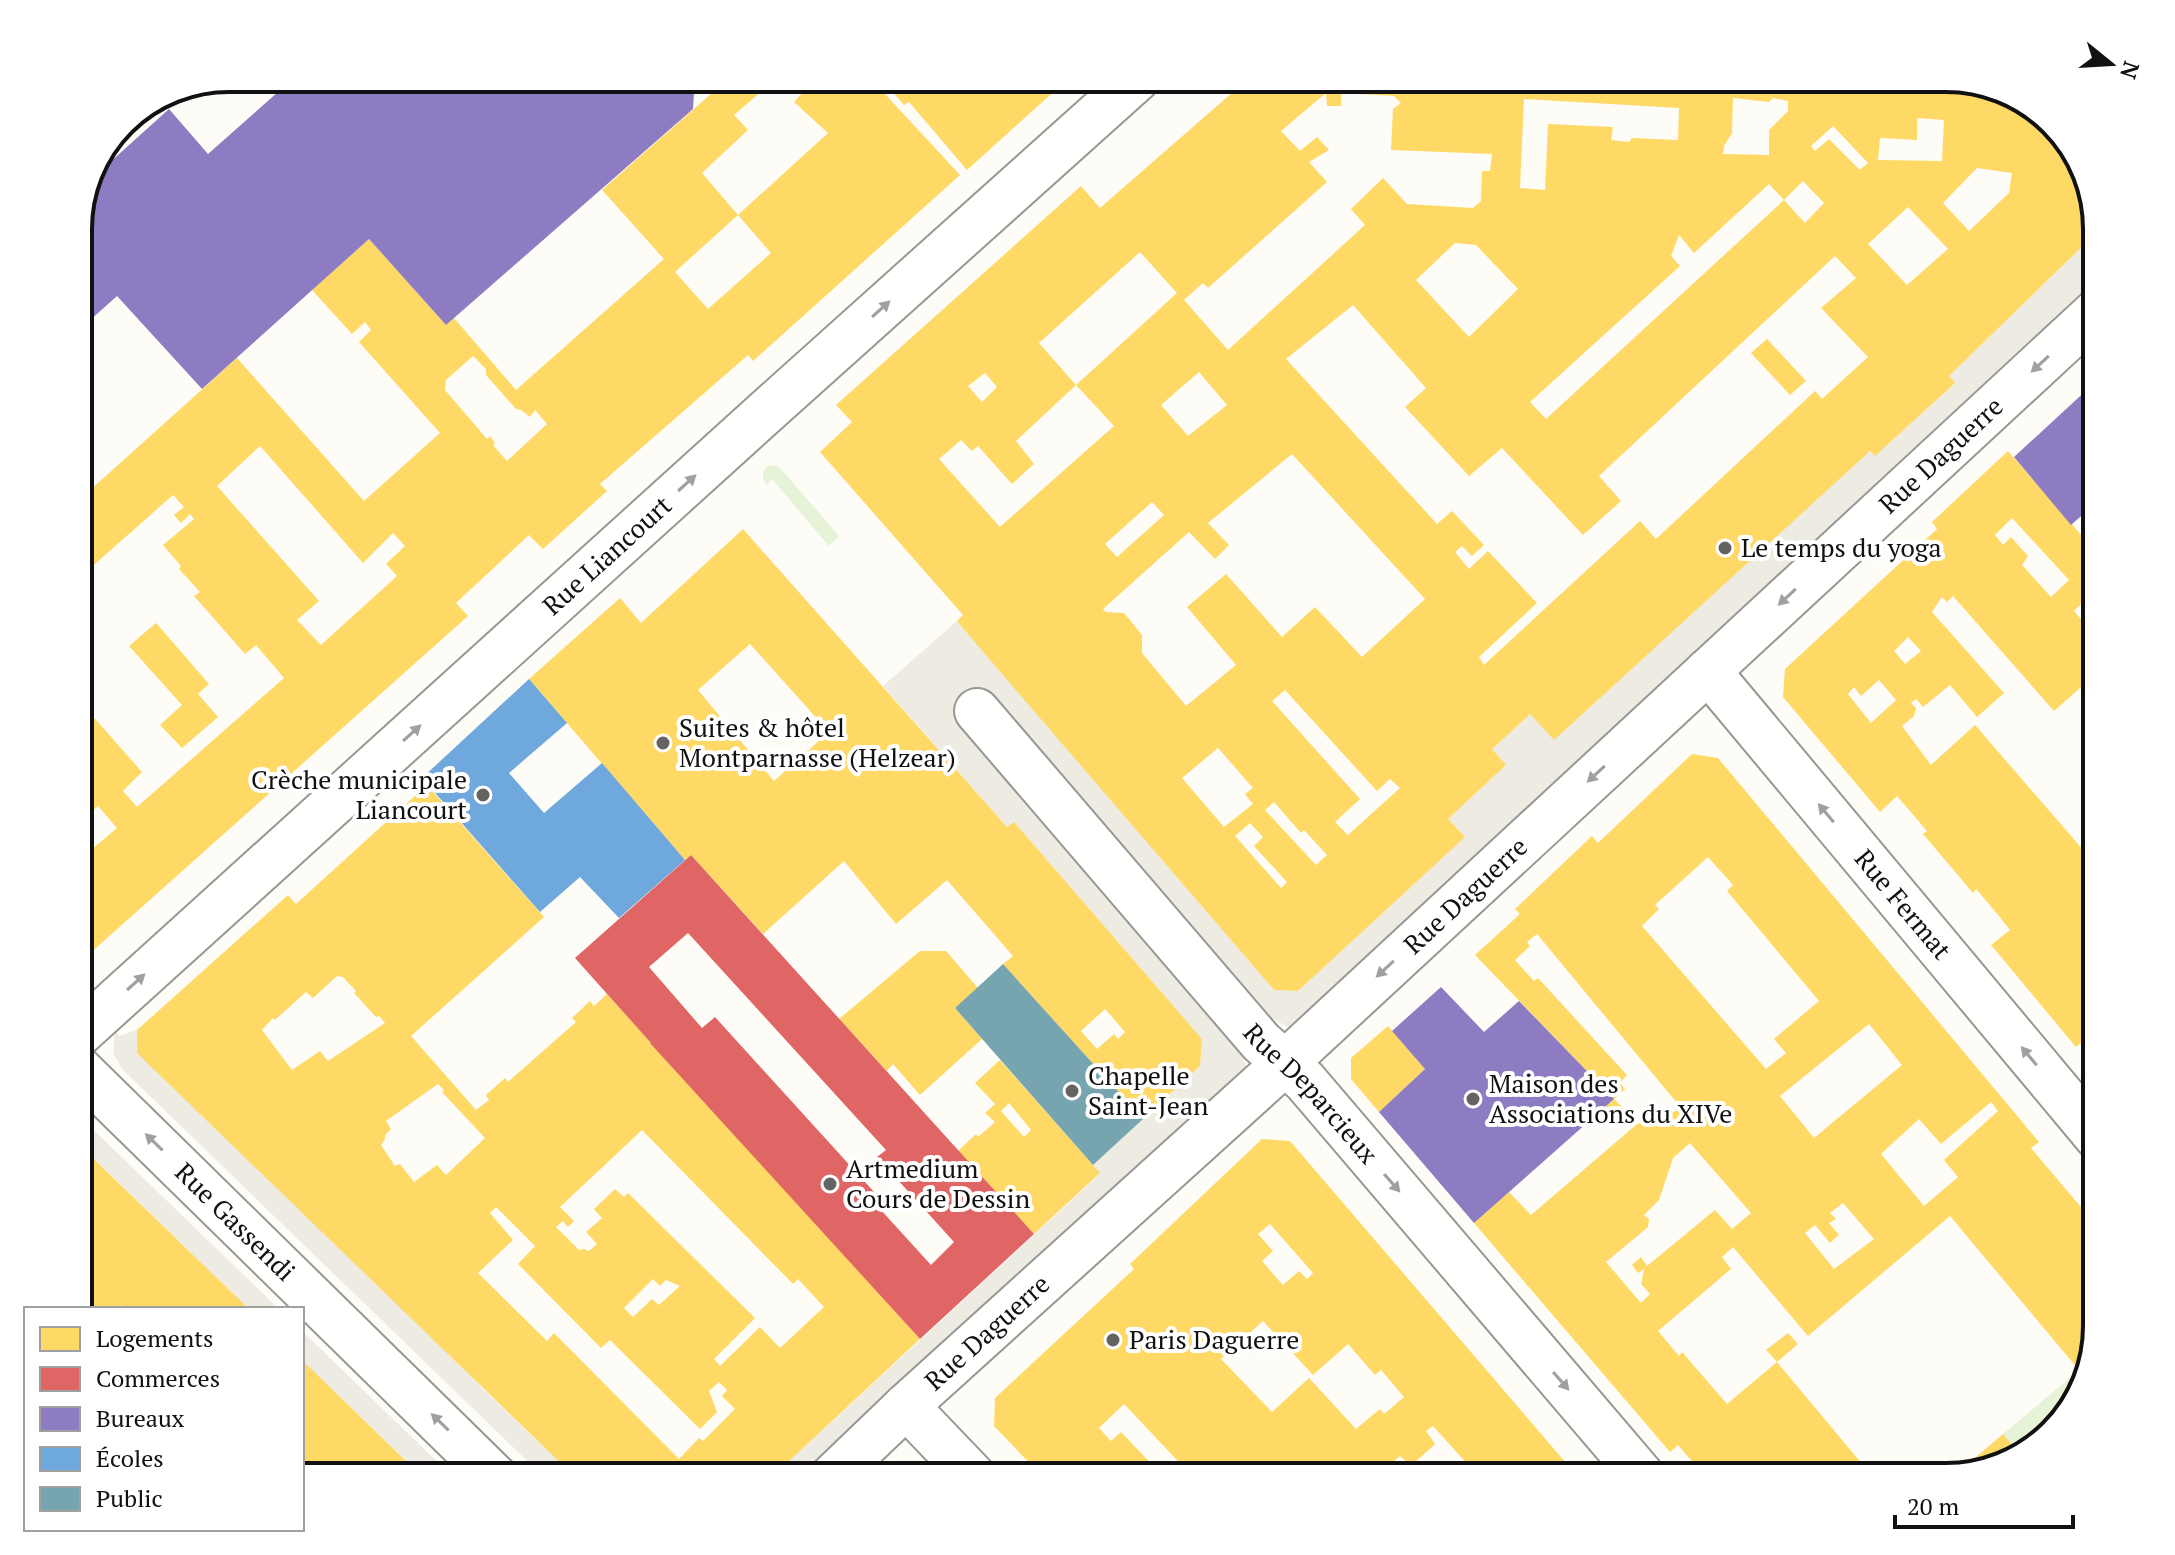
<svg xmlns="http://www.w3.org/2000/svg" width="2175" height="1555" viewBox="0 0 2175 1555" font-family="'PT Serif',serif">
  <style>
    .green { fill: #e7f3d7 }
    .plaza { fill: #edebe2 }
    .homes { fill: #ffd966; fill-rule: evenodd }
    .shops { fill: #e06666; fill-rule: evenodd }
    .offices { fill: #8e7cc3 }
    .schools { fill: #6fa8dc }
    .public { fill: #76a5af }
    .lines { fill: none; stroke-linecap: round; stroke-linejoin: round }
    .street-casing { stroke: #979795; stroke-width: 48 }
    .street { stroke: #fffffe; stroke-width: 44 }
    .oneway { fill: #a0a09f }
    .poi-dot { fill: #646362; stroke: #fff; stroke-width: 3 }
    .labels { text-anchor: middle; stroke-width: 8; stroke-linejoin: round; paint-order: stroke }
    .street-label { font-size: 26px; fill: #111; stroke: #fff }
    .poi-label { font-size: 26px; fill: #111; stroke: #fff; text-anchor: start }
    .rim { fill: none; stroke: #111; stroke-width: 4 }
  </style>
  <rect width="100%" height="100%" fill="#fdfcf7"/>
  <!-- green -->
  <g class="green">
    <polygon points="769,465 777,466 782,470 839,536 829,546 772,479 766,485 763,478 763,471"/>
    <polygon points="2084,1366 2066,1418 2021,1455 2003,1434"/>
  </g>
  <!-- plaza -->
  <g class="plaza">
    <polygon points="2095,221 2097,229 2097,288 1293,1030 1244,1002 1225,1020 1248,1071 806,1477 772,1477 1100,1174 1093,1165 1200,1066 1202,1039 1015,823 1007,827 883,686 957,621 1274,990 1298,991 1464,837 1448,819 1506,765 1492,749 1500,742 1530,714 1554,739 1869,451 1875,456 1954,384 1949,376 2091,238 2084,231"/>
    <polygon points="137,1030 483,1389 575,1477 544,1477 123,1070 113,1053 115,1031 119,1036"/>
    <polygon points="78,1115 279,1309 249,1309 78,1143"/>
    <polygon points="302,1331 453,1477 423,1477 302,1360"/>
  </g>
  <!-- homes -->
  <g class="homes">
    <path d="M729 78H771L770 84 734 115 748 130 702 173 738 215 675 272 708 309 771 253 738 215 828 133 794 102 816 78H953L968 93 986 78H1069L967 170 909 102 904 105 889 88 885 94 960 175 753 361 748 355 600 484 607 491 543 549 529 535 456 603 468 616 78 964V861L117 828 98 806 78 824V722L89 712 142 772 123 791 137 807 284 678 256 645 245 654 194 596 200 592 179 569 181 566 163 545 194 519 190 514 181 523 174 515 184 507 173 495 78 579V501L237 358 364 501 440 433 359 342 371 330 365 322 352 334 312 290 369 239 446 325 454 318 516 390 664 259 602 190ZM473 356 486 369V375L516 409 521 410 530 417 535 410 547 424 507 461 493 445 495 443 490 436 487 439 445 390 446 380ZM260 446 363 563 393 533 405 546 386 564 397 576 321 645 297 620 319 601 217 486Z"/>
    <path d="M1235 78H1946L2038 109 2081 162 2095 221 2084 231 2091 238 1949 376 1955 383 1875 456 1870 451 1554 740 1530 714 1500 742 1492 749 1506 765 1448 819 1465 837 1298 991 1274 990 984 653 957 621 963 615 820 452 852 422 836 405 1081 186 1100 208 1241 85ZM1326 93 1327 106H1341V93L1394 96 1401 103 1393 109 1391 150 1492 154 1490 171H1482L1481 201 1473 208 1407 204 1383 178 1351 209 1365 225 1228 350 1184 300 1203 283 1208 288 1327 182 1309 162 1329 150 1317 137 1300 151 1281 131ZM1733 98 1769 102 1773 98 1788 101V111L1769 130V155L1723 154 1724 146 1732 133ZM1524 99 1679 108 1678 140 1632 138 1629 142 1611 140 1613 127 1548 124 1545 190 1520 188ZM1917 118 1944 120 1942 161 1878 160 1880 138 1917 140ZM1833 126 1868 163 1860 170 1829 139 1815 151 1811 146ZM1977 168 2012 173 2009 193 1969 231 1943 203ZM1803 181 1824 203 1805 223 1784 200ZM1769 184 1784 200 1546 419 1530 402 1680 266 1671 256 1679 235 1694 253ZM1908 207 1948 249 1907 285 1868 244ZM1455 243 1476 245 1518 289 1469 337 1416 280ZM1140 252 1177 293 1076 385 1114 426 1000 527 939 459 961 440 972 451 978 446 1012 484 1034 464 1016 441 1076 385 1039 343ZM1835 256 1856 278 1821 308 1868 357 1822 399 1815 391 1656 539 1640 521 1484 665 1479 657 1537 603 1488 551 1469 569 1455 552 1462 546 1472 556 1484 545 1452 511 1437 524 1286 359 1353 305 1426 388 1405 407 1469 476 1502 448 1583 535 1621 501 1599 476ZM1199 372 1227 405 1188 436 1161 405ZM985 373 997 387 982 402 968 386ZM1292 454 1425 599 1362 657 1315 607 1282 637 1226 574 1187 607 1236 665 1186 706 1142 653V635L1124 613 1106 612 1103 609 1189 532 1215 559 1229 545 1208 523ZM1152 502 1164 515 1117 557 1105 544ZM1285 690 1377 791 1390 779 1400 788 1348 835 1335 822 1360 799 1272 701ZM1218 748 1253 788 1245 794 1253 804 1224 827 1182 778ZM1274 802 1301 833 1304 830 1327 855 1316 865 1265 810ZM1250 823 1263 837 1254 846 1287 882 1281 888 1235 836Z"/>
    <polygon points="1767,339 1806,381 1790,395 1751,353"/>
    <path d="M2008 451 2097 553V602L2091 594 2074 611 2097 637V706L2080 688 2054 711 1953 596 1947 602 1942 597 1932 612 2004 693 1977 717 1950 685 1923 707 1916 699 1911 703 1916 708 1914 716 1902 726 1931 765 1975 725 2091 859 2097 854V1030L2076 1047 1991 945 2010 930 1999 916 1976 889 1973 893 1923 834 1927 831 1897 796 1880 812 1783 697 1785 669 1937 529 1932 522ZM2012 518 2069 580 2051 597 2022 565 2028 556 2011 537 2003 545 1995 535ZM1908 637 1921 651 1905 664 1894 651ZM1879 680 1896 700 1871 723 1848 694 1854 687 1861 696Z"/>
    <path d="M743 529 1007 827 1014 822 1202 1039 1200 1066 1143 1119 1003 964 1013 956 947 880 896 924 844 861 763 934 691 855 685 860 529 679 620 598 641 623ZM750 644 829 732 774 781 698 690ZM1105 1009 1125 1032 1118 1039 1114 1034 1097 1049 1081 1031Z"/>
    <polygon points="156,623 209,684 198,694 218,717 182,748 160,725 182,705 129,646"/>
    <path d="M1692 754 1718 758 2039 1142 2031 1148 2097 1226V1326L2083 1367 2079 1370 1950 1216 1808 1336 1733 1247 1722 1257 1731 1269 1658 1331 1679 1356 1682 1352 1727 1404 1777 1362 1873 1477H1705L1678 1445 1670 1452 1474 1223 1509 1192 1531 1215 1637 1124 1682 1109 1537 934 1527 942 1530 946 1515 960 1534 981 1538 978 1627 1075 1620 1083 1625 1089 1614 1099 1475 955 1520 914 1515 909 1592 836 1598 843ZM1708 857 1733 885 1727 891 1819 1001 1774 1039 1786 1053 1766 1069 1642 926 1659 909 1655 905ZM1869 1024 1902 1065 1814 1138 1780 1096ZM1991 1102 1998 1111 1944 1160 1958 1177 1924 1206 1881 1154 1919 1119 1941 1144ZM1690 1143 1751 1213 1732 1229 1715 1210 1647 1266 1641 1257 1632 1265 1638 1273 1644 1269 1641 1284 1650 1294 1641 1303 1606 1262 1648 1227 1649 1219 1644 1215 1659 1200 1673 1158ZM1843 1203 1874 1239 1834 1269 1805 1233 1815 1225 1830 1243 1839 1235 1829 1223 1836 1219 1830 1213Z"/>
    <path d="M427 785 544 917 411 1036 476 1110 489 1100 486 1095 505 1078 508 1082 576 1022 572 1018 590 1001 594 1006 607 994 920 1339 772 1477H575L137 1053V1030L288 895 296 904ZM337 976 343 977 356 991 354 993 376 1017 379 1016 385 1023 328 1061 320 1051 292 1070 262 1030 273 1018 275 1020 306 992 313 998ZM438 1084 444 1090 442 1092 485 1138 446 1175 437 1165 414 1182 400 1164 395 1166 381 1145 384 1141 386 1134 391 1129 386 1121ZM642 1130 793 1284 798 1279 824 1307 780 1348 760 1327 720 1366 714 1359 755 1318 628 1193 624 1197 615 1189 594 1209 602 1218 586 1232 597 1244 589 1251 584 1249 579 1250 556 1227 563 1221 568 1227 574 1221 560 1207ZM496 1207 535 1246 518 1264 601 1348 610 1340 700 1429 717 1412 709 1391 719 1382 727 1390 722 1396 735 1409 703 1441 699 1438 679 1459 554 1333 547 1341 478 1273 513 1240 490 1213ZM653 1279 660 1286 666 1280 680 1286 659 1305 652 1299 633 1317 624 1308Z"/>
    <polygon points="920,951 946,951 978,988 955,1008 982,1039 920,1095 893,1064 887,1071 839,1019"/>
    <polygon points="1388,1026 1425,1069 1379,1112 1351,1079 1351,1058"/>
    <path d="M1000 1060 1100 1173 1034 1234 958 1151 976 1134 978 1137 995 1122 985 1113 995 1104 975 1083ZM1009 1103 1031 1130 1024 1137 1001 1111Z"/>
    <polygon points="1614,1099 1624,1109 1605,1126 1596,1115"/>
    <path d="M1262 1139 1290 1141 1578 1477H1479L1433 1426 1426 1431 1435 1444 1411 1466 1400 1456 1387 1468 1396 1477H1193L1124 1404 1099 1428 1111 1441 1121 1432 1164 1477H1043L994 1426 995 1398 1134 1269 1130 1264ZM1270 1224 1313 1273 1307 1279 1299 1271 1283 1285 1262 1261 1273 1251 1258 1234ZM1263 1321 1313 1375 1348 1344 1375 1375 1381 1370 1404 1397 1384 1414 1380 1409 1356 1429 1309 1378 1272 1412 1221 1359Z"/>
    <polygon points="78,1143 101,1166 249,1309 125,1309 121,1305 118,1309 78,1309 78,1249 86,1241 78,1232"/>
    <polygon points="1788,1333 1798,1344 1777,1362 1766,1350"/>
    <polygon points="302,1360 408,1463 423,1477 302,1477"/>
    <polygon points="2003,1434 2021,1455 2013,1461 1955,1475"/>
  </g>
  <!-- shops -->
  <path class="shops" d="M691 855 1034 1234 920 1339 650 1043H651L575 958ZM688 933 886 1150 877 1157 954 1242 931 1265 880 1209 885 1204 715 1017 702 1028 649 967Z"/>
  <!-- offices -->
  <g class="offices">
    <polygon points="284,78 695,78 693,109 446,325 369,239 202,389 117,296 78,331 78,219 88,182 169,109 208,154 288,83"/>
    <polygon points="2091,386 2097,393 2097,502 2071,525 2014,457"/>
    <polygon points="1441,987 1484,1032 1519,1001 1614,1099 1474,1223 1379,1112 1425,1069 1392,1031"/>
  </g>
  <!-- schools -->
  <polygon class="schools" points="529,679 567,723 509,773 544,813 602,763 685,860 619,918 580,877 540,912 422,778"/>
  <!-- public -->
  <polygon class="public" points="1003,964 1143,1119 1093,1165 955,1008"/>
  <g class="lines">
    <defs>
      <g id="street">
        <path id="s1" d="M1708 671 2097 1137"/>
        <path id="s2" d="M977 711 1261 1042 1305 1081 1643 1477"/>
        <path id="s3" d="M78 1035 758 419 1138 78"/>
        <path id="s4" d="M78 1068 495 1477"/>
        <polyline points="906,1406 974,1477"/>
        <path id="s5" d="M832 1477 906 1406 1285 1063 2097 311"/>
      </g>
    </defs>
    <!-- street casing -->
    <use href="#street" class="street-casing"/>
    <!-- street -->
    <use href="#street" class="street"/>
  </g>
  <!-- one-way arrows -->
  <defs><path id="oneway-solid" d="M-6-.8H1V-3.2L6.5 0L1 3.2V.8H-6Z" transform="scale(2)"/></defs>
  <g class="oneway">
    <use href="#oneway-solid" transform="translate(881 309) rotate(-42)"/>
    <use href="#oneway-solid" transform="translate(2040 364) rotate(137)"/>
    <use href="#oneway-solid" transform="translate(687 483) rotate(-42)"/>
    <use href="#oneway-solid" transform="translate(1787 597) rotate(137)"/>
    <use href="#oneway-solid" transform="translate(412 733) rotate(-42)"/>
    <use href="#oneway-solid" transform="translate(1596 774) rotate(137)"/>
    <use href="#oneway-solid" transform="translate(1826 813) rotate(-130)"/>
    <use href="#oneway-solid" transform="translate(1385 969) rotate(137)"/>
    <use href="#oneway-solid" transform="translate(136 982) rotate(-42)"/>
    <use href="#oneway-solid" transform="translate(2029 1056) rotate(-130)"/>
    <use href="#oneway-solid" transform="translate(154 1142) rotate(-136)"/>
    <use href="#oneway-solid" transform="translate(1392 1183) rotate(49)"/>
    <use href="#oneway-solid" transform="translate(1561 1381) rotate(49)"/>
    <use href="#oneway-solid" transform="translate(440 1422) rotate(-136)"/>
  </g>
  <!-- markers -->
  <g class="poi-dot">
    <circle cx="1725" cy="548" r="8"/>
    <circle cx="663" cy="743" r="8"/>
    <circle cx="483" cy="795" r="8"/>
    <circle cx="1072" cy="1091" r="8"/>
    <circle cx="1473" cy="1099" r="8"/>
    <circle cx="830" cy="1184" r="8"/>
    <circle cx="1113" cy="1340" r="8"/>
  </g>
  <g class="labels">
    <!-- street labels -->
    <g class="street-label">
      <text dy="9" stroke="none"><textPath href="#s5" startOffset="1508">Rue Daguerre</textPath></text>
      <text dy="9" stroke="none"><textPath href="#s3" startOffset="714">Rue Liancourt</textPath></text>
      <text dy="9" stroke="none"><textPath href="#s5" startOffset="860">Rue Daguerre</textPath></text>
      <text dy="9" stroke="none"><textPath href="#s1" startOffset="304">Rue Fermat</textPath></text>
      <text dy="9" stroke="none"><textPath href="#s2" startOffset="508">Rue Deparcieux</textPath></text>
      <text dy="9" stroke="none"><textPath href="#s4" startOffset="220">Rue Gassendi</textPath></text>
      <text dy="9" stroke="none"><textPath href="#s5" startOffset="212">Rue Daguerre</textPath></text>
    </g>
    <!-- poi labels -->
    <g class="poi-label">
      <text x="1741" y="557">Le temps du yoga</text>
      <text x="679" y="737">Suites &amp; hôtel<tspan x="679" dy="30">Montparnasse (Helzear)</tspan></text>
      <text x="467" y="789" text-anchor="end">Crèche municipale<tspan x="467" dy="30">Liancourt</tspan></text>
      <text x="1088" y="1085">Chapelle<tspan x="1088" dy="30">Saint-Jean</tspan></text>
      <text x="1489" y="1093">Maison des<tspan x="1489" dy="30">Associations du XIVe</tspan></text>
      <text x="846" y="1178">Artmedium<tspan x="846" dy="30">Cours de Dessin</tspan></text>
      <text x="1129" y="1349">Paris Daguerre</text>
    </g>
  </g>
  <!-- crop -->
  <path d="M0 0H2175V1555H0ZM229 92H1946A137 137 0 0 1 2083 229V1326A137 137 0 0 1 1946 1463H229A137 137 0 0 1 92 1326V229A137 137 0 0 1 229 92Z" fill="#fff" fill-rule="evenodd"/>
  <path class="rim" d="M229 92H1946A137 137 0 0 1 2083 229V1326A137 137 0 0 1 1946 1463H229A137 137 0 0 1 92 1326V229A137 137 0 0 1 229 92Z"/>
  <!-- legend -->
  <rect x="24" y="1307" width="280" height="224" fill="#ffffff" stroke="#a0a0a0" stroke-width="2"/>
  <rect x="40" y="1327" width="40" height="24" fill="#ffd966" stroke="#a0a0a0" stroke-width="2"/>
  <text x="96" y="1347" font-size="24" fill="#111111">Logements</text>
  <rect x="40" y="1367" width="40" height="24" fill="#e06666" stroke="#a0a0a0" stroke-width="2"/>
  <text x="96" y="1387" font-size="24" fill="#111111">Commerces</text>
  <rect x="40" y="1407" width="40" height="24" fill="#8e7cc3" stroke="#a0a0a0" stroke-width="2"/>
  <text x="96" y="1427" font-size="24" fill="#111111">Bureaux</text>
  <rect x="40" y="1447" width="40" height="24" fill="#6fa8dc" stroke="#a0a0a0" stroke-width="2"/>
  <text x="96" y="1467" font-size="24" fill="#111111">Écoles</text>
  <rect x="40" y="1487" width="40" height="24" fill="#76a5af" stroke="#a0a0a0" stroke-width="2"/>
  <text x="96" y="1507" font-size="24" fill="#111111">Public</text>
  <!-- north arrow -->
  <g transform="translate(2111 64) rotate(108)" stroke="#ffffff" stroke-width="6" paint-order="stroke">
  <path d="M0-6L14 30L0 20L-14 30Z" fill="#111111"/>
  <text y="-12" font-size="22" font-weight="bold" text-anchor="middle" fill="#111111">N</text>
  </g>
  <!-- scale -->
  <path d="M1895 1515v12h178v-12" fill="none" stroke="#111111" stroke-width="4"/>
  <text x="1907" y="1515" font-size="24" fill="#111111" stroke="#ffffff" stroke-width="6" paint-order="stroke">20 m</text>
</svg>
